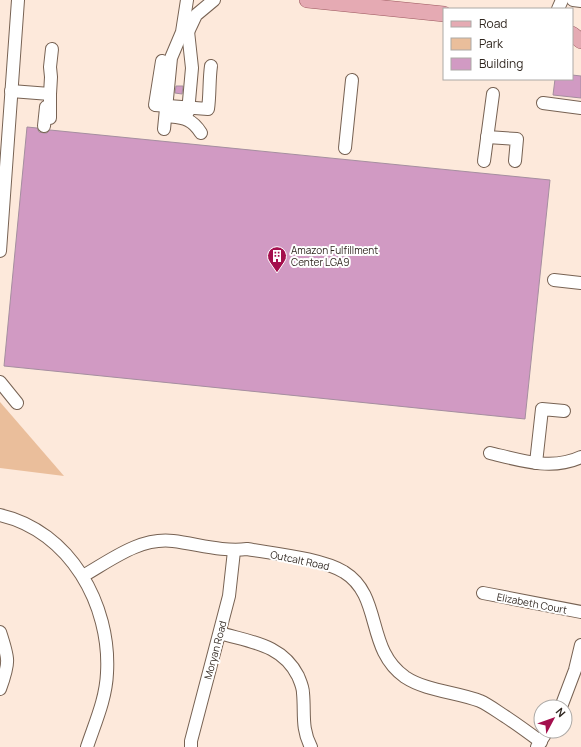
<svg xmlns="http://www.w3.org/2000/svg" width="581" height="747" viewBox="0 0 581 747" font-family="Manrope,sans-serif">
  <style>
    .green { fill: #eabe9b }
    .building { fill: #d19ac3; stroke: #a58e9f }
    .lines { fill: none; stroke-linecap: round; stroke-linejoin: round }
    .minor-casing { stroke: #776253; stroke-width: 14 }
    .major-casing { stroke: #9b585e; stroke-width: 16 }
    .minor { stroke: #fff; stroke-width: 12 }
    .major { stroke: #e5aab3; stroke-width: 15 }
    .labels { text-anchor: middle; stroke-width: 4; stroke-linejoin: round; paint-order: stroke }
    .poi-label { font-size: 10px; fill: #302720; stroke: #fff; text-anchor: start }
    .street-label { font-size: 10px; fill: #302720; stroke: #fff }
  </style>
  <rect width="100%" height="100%" fill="#fde9db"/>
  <!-- green -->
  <polygon class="green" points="0,402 64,476 0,468"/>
  <!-- building -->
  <g class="building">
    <polygon points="572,75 581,76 581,98 553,95 555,79 572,79"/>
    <polygon points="176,86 183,86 182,94 175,93"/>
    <polygon points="27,127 37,128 39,132 44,133 47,133 50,130 550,180 525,419 4,366"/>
  </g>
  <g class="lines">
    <defs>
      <g id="minor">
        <polyline points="573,0 581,1"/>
        <polyline points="558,9 562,0"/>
        <polyline points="188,32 196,15 214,0"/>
        <path d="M162 61 155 105 208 109C210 95 209 80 211 66"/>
        <polyline points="11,91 50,94"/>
        <polyline points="543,103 581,108"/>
        <path d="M166 116C182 118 191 117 201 133"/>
        <polyline points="50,118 50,94 51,77 50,67 52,49"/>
        <polyline points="184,118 188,112 192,68 187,22"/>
        <polyline points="44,126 46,107"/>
        <polyline points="164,129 171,58 182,32 187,0"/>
        <polyline points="487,137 517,139 515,161"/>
        <polyline points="345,148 352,80"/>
        <polyline points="484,161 493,94"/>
        <polyline points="0,251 18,0"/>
        <polyline points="554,280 581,283"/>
        <polyline points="0,382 17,403"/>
        <path d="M490 453C519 460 552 471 581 457"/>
        <polyline points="536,463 542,409 564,411"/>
        <path d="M0 515C70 531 111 605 107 673 106 699 95 723 87 747"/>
        <path d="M83 576C111 560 140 537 173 541 198 544 222 552 247 549 275 554 320 558 344 572 383 596 365 649 405 677 426 691 457 692 480 701 489 705 498 712 506 717 518 725 529 733 541 742"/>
        <polyline points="483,593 581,612"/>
        <path d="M0 632C9 659 10 662 0 689"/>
        <path d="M220 633C250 642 282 644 298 676 300 681 303 687 303 693 305 713 301 728 311 747"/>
        <polyline points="561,707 575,670 581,645"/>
        <polyline points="191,747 191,741 229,596 234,551"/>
        <polyline points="537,747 547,731"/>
      </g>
      <g id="major">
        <polyline points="307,0 444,14"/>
        <polyline points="572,34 581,41"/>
      </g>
    </defs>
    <!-- minor casing -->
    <use href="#minor" class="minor-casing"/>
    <!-- major casing -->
    <use href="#major" class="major-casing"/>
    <!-- minor -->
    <use href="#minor" class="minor"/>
    <!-- major -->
    <use href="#major" class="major"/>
  </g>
  <!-- icons -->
  <defs>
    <symbol id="building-pin" viewBox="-11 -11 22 30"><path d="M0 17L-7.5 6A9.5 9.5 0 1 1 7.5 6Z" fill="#a40f4d" stroke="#fff"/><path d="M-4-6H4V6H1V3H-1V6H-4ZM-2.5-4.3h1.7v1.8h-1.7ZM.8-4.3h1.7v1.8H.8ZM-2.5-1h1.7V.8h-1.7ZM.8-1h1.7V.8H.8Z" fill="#fff"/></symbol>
  </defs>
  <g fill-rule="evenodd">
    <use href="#building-pin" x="266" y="245" width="22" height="30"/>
  </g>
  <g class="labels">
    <!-- poi labels -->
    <g class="poi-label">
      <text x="291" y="254">Amazon Fulfillment<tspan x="291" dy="12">Center LGA9</tspan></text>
    </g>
    <!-- street labels -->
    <g class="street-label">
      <text transform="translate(300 560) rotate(12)" y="4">Outcalt Road</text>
      <text transform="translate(532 603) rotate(11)" y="4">Elizabeth Court</text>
      <text transform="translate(215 650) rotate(-75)" y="4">Moryan Road</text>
    </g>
  </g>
  <!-- legend -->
  <rect x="443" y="8" width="130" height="72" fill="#ffffff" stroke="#aca9a6"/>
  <rect x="451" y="21" width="20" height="6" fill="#e5aab3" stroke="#aca9a6"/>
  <text x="479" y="28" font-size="12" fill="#302720">Road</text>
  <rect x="451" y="38" width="20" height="12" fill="#eabe9b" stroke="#aca9a6"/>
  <text x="479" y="48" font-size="12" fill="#302720">Park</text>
  <rect x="451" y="58" width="20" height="12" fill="#d19ac3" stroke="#aca9a6"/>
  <text x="479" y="68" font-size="12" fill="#302720">Building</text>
  <!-- north arrow -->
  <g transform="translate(553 719) rotate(49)"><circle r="19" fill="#ffffff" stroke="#aca9a6"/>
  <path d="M0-3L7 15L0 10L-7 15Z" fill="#a40f4d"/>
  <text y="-6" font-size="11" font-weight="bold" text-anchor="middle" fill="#302720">N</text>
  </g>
</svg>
